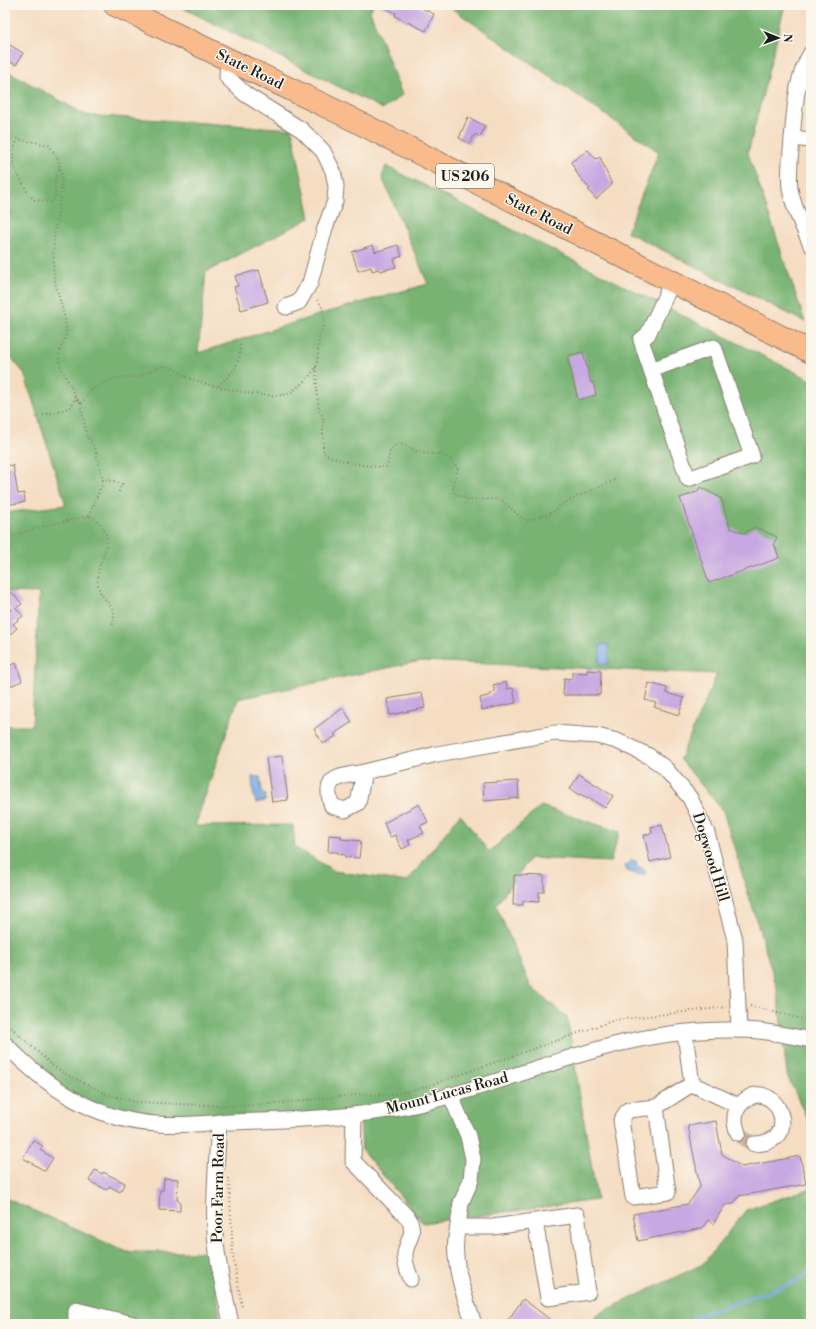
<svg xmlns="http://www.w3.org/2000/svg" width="816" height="1329" viewBox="0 0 816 1329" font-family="'Libre Bodoni',serif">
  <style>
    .forest { fill: #78b373; stroke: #4a6848 }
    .water { fill: #78aae4; stroke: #4a6380 }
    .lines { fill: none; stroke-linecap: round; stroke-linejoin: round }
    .stream { stroke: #78aae4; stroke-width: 3 }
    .building { fill: #c8a8e2 }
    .minor-tunnel { stroke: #cab6a1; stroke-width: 15; stroke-dasharray: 15 8; stroke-linecap: butt }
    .minor-casing { stroke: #887c6f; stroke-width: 17 }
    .highway-casing { stroke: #887c6f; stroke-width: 24 }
    .path { stroke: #887c6f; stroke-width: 2; stroke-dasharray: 1 3; stroke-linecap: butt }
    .minor { stroke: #fff; stroke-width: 15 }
    .highway { stroke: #fabb8c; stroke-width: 22 }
    .labels { text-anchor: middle; stroke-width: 3; stroke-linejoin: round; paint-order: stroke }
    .shield { fill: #fbf7ec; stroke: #5f5e5a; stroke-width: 1 }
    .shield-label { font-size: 14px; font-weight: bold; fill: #1c1c1c }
    .street-label { font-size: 15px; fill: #1c1c1c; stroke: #fbf7ec }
  </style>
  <rect width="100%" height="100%" fill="#fbf7ec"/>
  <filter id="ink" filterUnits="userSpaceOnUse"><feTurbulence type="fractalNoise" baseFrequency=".025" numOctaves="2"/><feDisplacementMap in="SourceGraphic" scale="8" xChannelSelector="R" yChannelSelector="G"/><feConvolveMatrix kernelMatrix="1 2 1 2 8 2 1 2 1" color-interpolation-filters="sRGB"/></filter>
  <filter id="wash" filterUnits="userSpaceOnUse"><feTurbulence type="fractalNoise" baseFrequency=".012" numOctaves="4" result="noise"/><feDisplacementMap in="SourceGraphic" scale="16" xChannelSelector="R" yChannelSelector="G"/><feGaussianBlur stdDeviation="0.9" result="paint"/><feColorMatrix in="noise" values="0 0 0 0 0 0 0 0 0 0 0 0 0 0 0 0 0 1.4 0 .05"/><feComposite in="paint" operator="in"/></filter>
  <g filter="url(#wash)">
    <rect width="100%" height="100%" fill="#f5ddc2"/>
    <!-- forest -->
    <g class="forest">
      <polygon points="177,5 373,5 370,11 402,95 383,109"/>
      <polygon points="447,5 785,5 748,153 805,322 627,232 659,152"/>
      <polygon points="5,70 86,115 292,129 310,218 206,272 198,353 324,313 428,284 382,177 386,166 811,380 811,1127 787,1075 777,988 723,811 680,759 717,674 421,661 238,699 195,826 293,825 295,847 334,871 407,882 460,814 489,852 541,806 620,832 610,862 530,858 496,905 531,987 567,1017 597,1200 423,1223 362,1150 360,1112 131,1119 59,1091 5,1040 5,726 32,726 39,593 5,592 5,513 66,505 24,373 5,350"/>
      <polygon points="811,1184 811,1324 591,1324 596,1315 703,1264 746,1210 808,1189"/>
      <polygon points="5,1198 127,1252 214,1252 220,1324 5,1324"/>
    </g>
    <!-- water -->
    <g class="water">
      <polygon points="600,644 609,645 608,665 599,664"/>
      <polygon points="252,777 260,777 262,791 266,795 265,801 256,803 253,793"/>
      <polygon points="632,860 636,861 638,867 645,869 645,874 639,875 627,871 625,866"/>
    </g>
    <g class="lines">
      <!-- stream -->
      <polyline class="stream" points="692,1318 793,1283 811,1272"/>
    </g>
    <g id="blocks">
      <!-- building -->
      <g class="building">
        <polygon points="379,5 415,5 434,14 426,31 395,16 396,13"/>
        <polygon points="5,42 23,53 16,65 5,59"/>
        <polygon points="468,117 485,126 480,137 475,134 470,144 459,138"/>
        <polygon points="588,150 596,159 600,157 612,185 596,199 588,190 590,189 578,175 571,162"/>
        <polygon points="373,245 375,252 398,245 402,256 394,259 396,267 380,271 379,269 372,271 371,267 358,271 352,252"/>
        <polygon points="259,270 268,302 241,310 234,287 238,286 235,276"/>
        <polygon points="583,352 591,383 593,382 596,395 578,400 567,356"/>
        <polygon points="13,465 18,494 24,493 25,502 5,505 5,466"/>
        <polygon points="700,487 721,498 730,528 744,533 755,527 777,537 774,543 779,558 709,583 680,498 697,492"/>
        <polygon points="12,592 22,604 16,608 23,616 13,624 17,628 5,639 5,614 11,610 5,602 5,598"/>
        <polygon points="16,663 22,681 5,688 5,667"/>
        <polygon points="587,670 601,671 600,695 563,695 564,678 572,679 572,672 587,673"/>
        <polygon points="506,682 507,689 513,688 516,703 482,710 480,698 491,695 491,693 495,692 493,685"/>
        <polygon points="649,683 667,688 666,693 684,698 679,715 654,707 656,703 645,700"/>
        <polygon points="422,693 425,708 390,715 387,699"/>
        <polygon points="343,708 352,722 334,734 336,736 323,744 314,729"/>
        <polygon points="282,756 288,800 272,802 266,758"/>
        <polygon points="579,774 613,796 605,808 588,797 587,798 580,794 579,795 570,789"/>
        <polygon points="518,781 519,798 484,801 483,783"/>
        <polygon points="419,804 428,822 420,826 424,833 408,840 410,845 402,849 395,835 390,837 384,823"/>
        <polygon points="662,825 670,857 650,862 644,835 652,833 651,827"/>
        <polygon points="329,835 341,836 341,839 361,841 359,858 345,857 345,855 338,854 338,852 328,852"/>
        <polygon points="514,875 544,876 544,892 539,892 539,902 523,901 523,905 513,905"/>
        <polygon points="716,1121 722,1154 742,1167 800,1156 806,1184 739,1196 733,1204 725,1205 713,1224 708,1220 702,1228 638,1241 633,1214 688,1204 700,1187 688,1126"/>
        <polygon points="33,1140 43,1146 40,1150 53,1158 45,1171 23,1158"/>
        <polygon points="95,1170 102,1174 103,1172 125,1183 120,1192 109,1186 107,1190 89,1181"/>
        <polygon points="164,1178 178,1179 177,1200 180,1201 180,1211 159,1210 160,1190 163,1190"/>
        <polygon points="523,1299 556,1324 505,1324"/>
      </g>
    </g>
  </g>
  <g filter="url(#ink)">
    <use href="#blocks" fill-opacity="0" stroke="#887c6f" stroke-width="1"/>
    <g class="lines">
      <!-- minor-tunnel -->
      <polyline class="minor-tunnel" points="738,1133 746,1140 754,1144"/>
      <defs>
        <g id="minor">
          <path d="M811 53C795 79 795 110 792 139 791 155 788 171 790 188 793 208 803 226 811 245"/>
          <polyline points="228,59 227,77 245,94 302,130 323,151 333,171 336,186 335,201 325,228 310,283 299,302 286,307"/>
          <polyline points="792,138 811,140"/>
          <polyline points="651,370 714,347 752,456 688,479 641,340 648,334 672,282"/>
          <polyline points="364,772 437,754 555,733 597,736 617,741 649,756 665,768 690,798 707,833 735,940 739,1030"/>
          <path d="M364 772 358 803 345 810 332 806C321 776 340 777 364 772Z"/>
          <path d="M5 1044C47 1087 95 1121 158 1124 182 1126 206 1123 230 1122 293 1120 358 1118 419 1104 484 1088 546 1063 610 1046 651 1035 697 1029 740 1030 763 1030 788 1035 811 1040"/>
          <polyline points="692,1084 739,1106"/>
          <polyline points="450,1094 468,1136 473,1159 471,1180 461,1203 458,1227 493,1227 577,1215 588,1292 548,1298 535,1221"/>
          <polyline points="656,1107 668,1192 633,1197 621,1120 628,1110 656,1107 692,1084 685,1034"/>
          <path d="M354 1115 353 1161 409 1219C416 1237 407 1238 405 1254 404 1262 408 1271 411 1279"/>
          <path d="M219 1122C217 1159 213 1196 215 1233 217 1264 225 1294 231 1324"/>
          <path d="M738 1133C734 1123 733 1112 741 1104 772 1070 808 1143 754 1144"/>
          <path d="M458 1227C450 1256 463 1293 473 1321"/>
          <polyline points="76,1324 76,1310 133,1324"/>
        </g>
        <polyline id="highway" points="115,5 340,113 811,352"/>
      </defs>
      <!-- minor casing -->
      <use href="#minor" class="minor-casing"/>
      <!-- highway casing -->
      <use href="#highway" class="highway-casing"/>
      <!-- path -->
      <g class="path">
        <path d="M59 168 55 181V197L51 202 35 200 29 195 14 167 13 152 17 139 49 145C51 149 55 153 57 157 68 184 56 212 54 239 53 250 53 264 54 275 56 295 67 313 66 335 65 343 57 352 59 361 62 373 71 384 75 397"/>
        <path d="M316 367 317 394 319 410 323 417V453C342 462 365 467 387 467L390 451 396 444C405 444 409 448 416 451 436 458 442 447 458 468L453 487 454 494 470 500 497 499 503 501 521 518 529 521 553 512 568 501 615 480"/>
        <path d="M218 386C233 372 241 366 240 344"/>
        <polyline points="43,415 64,410 72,406 75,397 82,404 74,398"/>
        <polyline points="114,481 122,484 118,494"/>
        <path d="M115 481 103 480 95 448 87 436 81 406C87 389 106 379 124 377 129 376 135 378 139 377 149 374 159 363 170 367 177 369 182 375 189 378 207 386 269 400 287 394 294 392 313 374 316 367 319 359 317 349 319 340 323 325 329 310 315 298"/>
        <polyline points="89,516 104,480"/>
        <path d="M5 538 44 526 89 516C126 537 93 559 98 585 102 604 120 604 112 626"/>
        <polyline points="750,1006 811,1021"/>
        <polyline points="5,1022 52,1065 67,1075 106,1094 136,1102 227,1106 270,1104 365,1094 389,1096 425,1087 615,1020 726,1007"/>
        <polyline points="229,1178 233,1256 242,1307"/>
      </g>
      <!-- minor -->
      <use href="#minor" class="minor"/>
      <!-- highway -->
      <use href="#highway" class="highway"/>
    </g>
  </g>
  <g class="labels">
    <!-- shield labels -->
    <rect class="shield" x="436" y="164" width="58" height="24" rx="3"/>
    <g class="shield-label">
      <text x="465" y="181">US 206</text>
    </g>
    <!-- street labels -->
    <g class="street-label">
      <text transform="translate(250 69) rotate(26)" y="5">State Road</text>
      <text transform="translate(539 214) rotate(27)" y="5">State Road</text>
      <text transform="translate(711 857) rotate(73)" y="5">Dogwood Hill</text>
      <text transform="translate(447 1093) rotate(-15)" y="5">Mount Lucas Road</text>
      <text transform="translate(218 1188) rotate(-89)" y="5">Poor Farm Road</text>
    </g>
  </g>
  <!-- margin -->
  <rect width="816" height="1329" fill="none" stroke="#fbf7ec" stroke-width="20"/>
  <!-- north arrow -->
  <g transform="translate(778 38) rotate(91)" stroke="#fbf7ec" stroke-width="3" paint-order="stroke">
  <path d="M0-3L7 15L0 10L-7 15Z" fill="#1c1c1c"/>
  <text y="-6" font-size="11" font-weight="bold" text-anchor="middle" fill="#1c1c1c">N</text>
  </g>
</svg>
